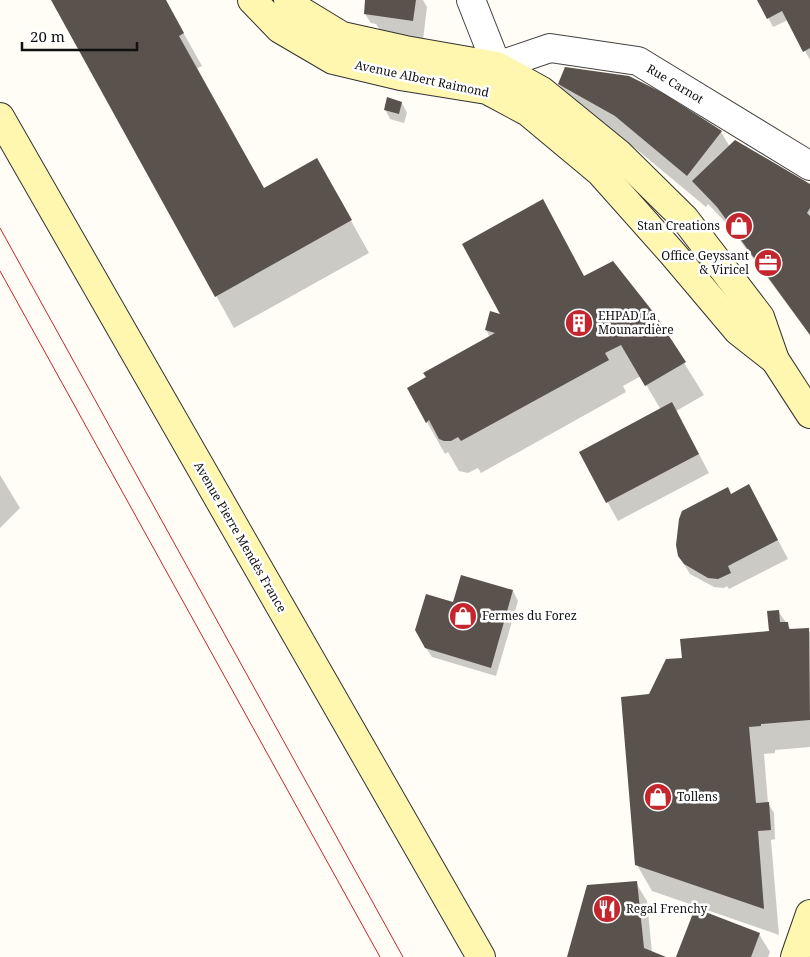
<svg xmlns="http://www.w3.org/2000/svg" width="810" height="957" viewBox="0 0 810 957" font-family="'Noto Serif',serif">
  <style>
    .shadow { fill: #0003 }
    .building { fill: #5a524d }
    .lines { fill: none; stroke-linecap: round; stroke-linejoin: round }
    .street-casing { stroke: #444; stroke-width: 30 }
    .secondary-casing { stroke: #333; stroke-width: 30 }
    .street { stroke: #fff; stroke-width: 28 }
    .secondary { stroke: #fff6b0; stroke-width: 28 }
    .tram { stroke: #c4262e; stroke-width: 1 }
    .labels { text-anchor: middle; stroke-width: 5; stroke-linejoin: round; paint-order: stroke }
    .street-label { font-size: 12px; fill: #111; stroke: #fff }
    .poi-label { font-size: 12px; fill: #111; stroke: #fff; text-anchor: start }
  </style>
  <rect width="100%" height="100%" fill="#fffdf5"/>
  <!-- shadow -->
  <g class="shadow">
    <polygon points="52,0 165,0 202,66 196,69 264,190 335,192 369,253 234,328"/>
    <polygon points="367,0 423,0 427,7 423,40 383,35 376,24 371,23 365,14"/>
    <polygon points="759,0 810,0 810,60 788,20 773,27"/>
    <polygon points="559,84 662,94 721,132 730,147 810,186 810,335 729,226 708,204 706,207 635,148 578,116"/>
    <polygon points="402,103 407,113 404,123 390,119 385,109"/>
    <polygon points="542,201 585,278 653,313 704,395 676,411 709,473 618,521 580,452 661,410 641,376 623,386 626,392 481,473 478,468 468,473 459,471 448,452 445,454 427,422 490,337 486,330 500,317"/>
    <polygon points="0,475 20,508 0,528"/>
    <polygon points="749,486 788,559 729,589 727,586 724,588 714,587 690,574 679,556 731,495"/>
    <polygon points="513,591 518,601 496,676 432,657 426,648 454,603"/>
    <polygon points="778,611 792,631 808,630 810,632 810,747 775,750 775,753 764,754 768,803 774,813 775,839 771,840 779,935 652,891 637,865 650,696 683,659 771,633"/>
    <polygon points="636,883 647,901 652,953 663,957 568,957"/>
    <polygon points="759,934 770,952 768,957 678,957"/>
  </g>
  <!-- building -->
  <g class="building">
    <polygon points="51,0 166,0 184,33 179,36 264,188 317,158 352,220 215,297"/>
    <polygon points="365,0 416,0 413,21 364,14"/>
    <polygon points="757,0 810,0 810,48 803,52 782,11 767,19"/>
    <polygon points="565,67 629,76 663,93 722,131 687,176 615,116 558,84"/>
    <polygon points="387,97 402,102 399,114 384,110"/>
    <polygon points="735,140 810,184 810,208 807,213 810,216 810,335 717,207 692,181"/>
    <polygon points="543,199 584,276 613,261 654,313 686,362 645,386 621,345 605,353 609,360 461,441 458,437 451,441 444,441 439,439 429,420 426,423 407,388 426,377 423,373 495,333 485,330 490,311 500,314 462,244"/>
    <polygon points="672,402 699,454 606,503 579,452"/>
    <polygon points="749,484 778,540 728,566 731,573 718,579 708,578 684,564 678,556 676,545 679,519 682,511 728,487 731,494"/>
    <polygon points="461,575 513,590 491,668 425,648 415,630 426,594 453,602"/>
    <polygon points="779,610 780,622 788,622 789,629 809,628 810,720 761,724 761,726 749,727 756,803 769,802 771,830 758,831 764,909 635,865 621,697 649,694 666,659 682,658 680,639 769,631 767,611"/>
    <polygon points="637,881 644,948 666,957 567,957 587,885"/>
    <polygon points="695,908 760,933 751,957 676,957"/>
  </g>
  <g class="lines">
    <defs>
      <polyline id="street" points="471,0 497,66 550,48 638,61 810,166"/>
      <g id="secondary">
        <polyline points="252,0 280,29 333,60 400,76 487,90 528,112 600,172 673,254 738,331 775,360"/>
        <polyline points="288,0 296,8 342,36 405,50 497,66 542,91 618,153 685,219 760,317 775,360 810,414"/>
        <polyline points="0,117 481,957"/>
        <polyline points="795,957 810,914"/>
      </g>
    </defs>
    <!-- street casing -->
    <use href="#street" class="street-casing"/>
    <!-- secondary casing -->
    <use href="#secondary" class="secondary-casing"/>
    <!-- street -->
    <use href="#street" class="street"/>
    <!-- secondary -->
    <use href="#secondary" class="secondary"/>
    <!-- tram -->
    <g class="tram">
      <polyline points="0,228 403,957"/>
      <polyline points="0,271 380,957"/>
    </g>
  </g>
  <!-- icons -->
  <defs>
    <symbol id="shop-disc" viewBox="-11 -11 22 22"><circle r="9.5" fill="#c4262e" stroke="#fff"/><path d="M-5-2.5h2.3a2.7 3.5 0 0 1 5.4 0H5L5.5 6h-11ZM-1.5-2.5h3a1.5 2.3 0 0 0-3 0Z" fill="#fff"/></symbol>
    <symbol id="office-disc" viewBox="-11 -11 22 22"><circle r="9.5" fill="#c4262e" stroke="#fff"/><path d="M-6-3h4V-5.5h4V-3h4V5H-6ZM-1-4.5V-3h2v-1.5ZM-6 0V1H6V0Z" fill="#fff"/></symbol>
    <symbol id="building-disc" viewBox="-11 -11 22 22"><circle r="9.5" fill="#c4262e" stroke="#fff"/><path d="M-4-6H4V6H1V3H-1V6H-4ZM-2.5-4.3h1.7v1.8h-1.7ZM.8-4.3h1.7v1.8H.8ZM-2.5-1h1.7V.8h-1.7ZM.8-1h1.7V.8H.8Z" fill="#fff"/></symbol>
    <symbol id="restaurant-disc" viewBox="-11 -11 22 22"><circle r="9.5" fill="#c4262e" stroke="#fff"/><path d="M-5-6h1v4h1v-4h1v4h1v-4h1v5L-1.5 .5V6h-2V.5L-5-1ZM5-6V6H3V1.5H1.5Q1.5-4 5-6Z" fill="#fff"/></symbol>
  </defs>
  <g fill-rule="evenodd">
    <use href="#shop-disc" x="723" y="210" width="32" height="32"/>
    <use href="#office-disc" x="752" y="247" width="32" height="32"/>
    <use href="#building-disc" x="563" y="307" width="32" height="32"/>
    <use href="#shop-disc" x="447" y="600" width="32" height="32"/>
    <use href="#shop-disc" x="642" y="781" width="32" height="32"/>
    <use href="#restaurant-disc" x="591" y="893" width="32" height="32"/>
  </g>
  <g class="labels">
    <!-- street labels -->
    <g class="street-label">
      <text transform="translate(422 79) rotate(12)" y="4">Avenue Albert Raimond</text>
      <text transform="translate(675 84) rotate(31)" y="4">Rue Carnot</text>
      <text transform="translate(240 537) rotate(60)" y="4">Avenue Pierre Mendès France</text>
    </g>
    <!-- poi labels -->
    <g class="poi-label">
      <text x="720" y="230" text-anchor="end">Stan Creations</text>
      <text x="749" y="260" text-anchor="end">Office Geyssant<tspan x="749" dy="14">&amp; Viricel</tspan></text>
      <text x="598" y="320">EHPAD La<tspan x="598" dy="14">Mounardière</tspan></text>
      <text x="482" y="620">Fermes du Forez</text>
      <text x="677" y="801">Tollens</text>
      <text x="626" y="913">Regal Frenchy</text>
    </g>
  </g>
  <!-- scale -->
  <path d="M22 42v8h115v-8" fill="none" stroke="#111111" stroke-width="2.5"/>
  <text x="30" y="42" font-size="15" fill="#111111" stroke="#ffffff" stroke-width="4" paint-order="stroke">20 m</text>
</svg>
